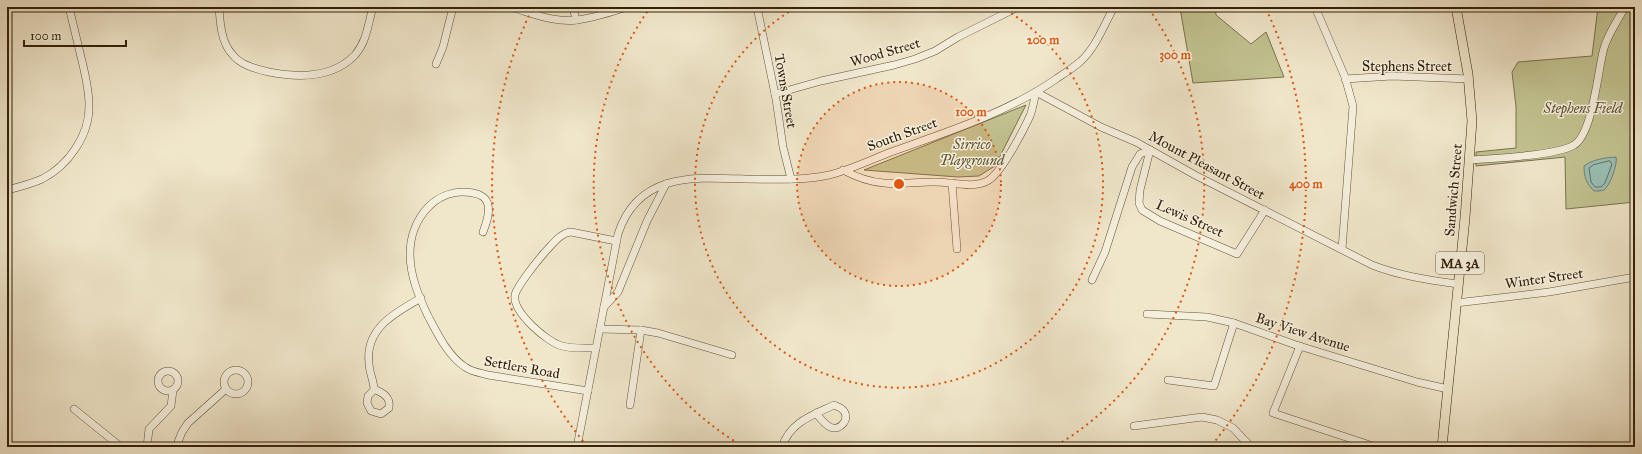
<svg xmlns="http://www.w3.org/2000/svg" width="1642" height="454" viewBox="0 0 1642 454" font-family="'IM FELL Great Primer',serif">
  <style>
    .green { fill: #c2c391; stroke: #7a724d }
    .water { fill: #9ac0b6; stroke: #718071 }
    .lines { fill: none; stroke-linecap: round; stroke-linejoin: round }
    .shore { stroke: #667060; stroke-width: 1 }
    .minor-casing { stroke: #625239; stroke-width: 8 }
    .major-casing { stroke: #332009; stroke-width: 10 }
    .minor { stroke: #f5efdd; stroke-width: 7 }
    .major { stroke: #f0e6ca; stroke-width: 9 }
    .ring { fill: none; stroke: #df560c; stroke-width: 2; stroke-dasharray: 2 4 }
    .labels { text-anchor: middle; stroke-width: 3; stroke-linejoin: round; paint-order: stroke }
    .shield { fill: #f5efdd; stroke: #6d5e49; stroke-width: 1 }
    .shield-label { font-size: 13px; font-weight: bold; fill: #332009 }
    .street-label { font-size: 14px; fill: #332009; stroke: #f5efdd }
    .park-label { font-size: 14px; font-style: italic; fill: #5e5132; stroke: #f5efdd }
    .centre { fill: #df560c; stroke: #f5efdd; stroke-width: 2 }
    .ring-label { font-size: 12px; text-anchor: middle; font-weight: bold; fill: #df560c; stroke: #f5efdd; stroke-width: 3; stroke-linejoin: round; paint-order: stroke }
  </style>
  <rect width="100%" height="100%" fill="#f0e6ca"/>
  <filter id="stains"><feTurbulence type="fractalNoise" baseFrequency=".005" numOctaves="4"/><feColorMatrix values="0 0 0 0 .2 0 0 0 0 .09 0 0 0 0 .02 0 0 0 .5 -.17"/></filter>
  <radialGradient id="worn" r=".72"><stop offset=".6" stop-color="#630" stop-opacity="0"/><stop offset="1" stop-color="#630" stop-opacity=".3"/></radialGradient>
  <!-- green -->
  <g class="green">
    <polygon points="1184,7 1215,7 1216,15 1251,44 1266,32 1284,77 1193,83 1180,8"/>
    <polygon points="1598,7 1635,7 1635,202 1566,209 1565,157 1476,166 1476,152 1516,148 1516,107 1512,72 1518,62 1592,56"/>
    <polygon points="1026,105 995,166 979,176 958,177 864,170"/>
  </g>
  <!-- water -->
  <path class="water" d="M1616 157C1618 163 1610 186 1604 190 1601 191 1597 191 1594 191 1586 183 1584 177 1584 166 1594 159 1604 158 1616 157Z"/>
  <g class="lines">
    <!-- shore -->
    <polygon class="shore" points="1610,161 1612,164 1605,183 1601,187 1595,187 1591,182 1589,168 1593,165"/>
    <defs>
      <g id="minor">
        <path d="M219 7C220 22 221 42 232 54 240 65 256 69 269 72 299 78 333 78 355 55 367 41 368 24 373 7"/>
        <path d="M510 7C532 13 554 23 577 20 594 18 611 12 627 7"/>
        <polyline points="573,7 576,20"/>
        <polyline points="757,7 776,99 783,147 791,179"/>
        <polyline points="1315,7 1345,77 1353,106 1342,249"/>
        <polyline points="436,64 443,47 453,7"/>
        <polyline points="1345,79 1392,76 1469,79"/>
        <polyline points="775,94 821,81 894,65 915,59 935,51 958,37 1018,7"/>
        <polyline points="1150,150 1140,190 1139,203 1142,210 1160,221 1237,254 1265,210"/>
        <path d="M1469 160C1490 159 1559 155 1574 145 1593 134 1598 68 1604 48 1608 34 1618 20 1625 7"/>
        <path d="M843 170C856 177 869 182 884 183 899 185 916 182 932 182 950 181 973 190 989 180 1003 170 1023 131 1030 116 1033 108 1034 100 1036 92L1101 127 1136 142 1195 175 1372 265C1400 276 1429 280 1458 284"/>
        <polyline points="952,183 957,249"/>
        <path d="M7 190C19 187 31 184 42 179 68 166 90 135 89 105 89 89 85 73 81 57 77 41 73 24 69 7"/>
        <path d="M483 232C486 224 490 214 488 205 487 198 480 194 473 193 436 186 410 219 410 254 410 276 419 297 428 316 437 333 448 356 465 367 472 372 481 373 488 375L588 391"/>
        <polyline points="1092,280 1105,252 1132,167 1140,154 1150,150"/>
        <polyline points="1456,303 1549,292 1635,277"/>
        <polyline points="604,307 618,292 647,221 666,184"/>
        <polyline points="1147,314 1207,317 1234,323 1296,345 1417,382 1448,389"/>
        <polyline points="600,329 641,330 658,333 732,355"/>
        <polyline points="1300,346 1273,413 1376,447"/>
        <path d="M596 348C585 348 573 349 562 346 547 342 512 312 515 295 517 286 538 260 545 252 552 245 560 233 571 232L616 241"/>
        <circle cx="236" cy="382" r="12"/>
        <circle cx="168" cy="381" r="10"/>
        <polyline points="1168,380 1214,386 1234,323"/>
        <path d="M374 389C383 393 391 397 389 408L381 414 371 411 367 403 368 396 374 390C374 380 369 373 369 363 365 329 394 313 421 298"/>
        <polyline points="630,405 641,330"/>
        <polyline points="74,409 121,447"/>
        <polyline points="1134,426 1202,417 1217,420 1233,428 1251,447"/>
        <polyline points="147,447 149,429 171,406 173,390"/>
        <polyline points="176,447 182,432 188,423 226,389"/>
        <path d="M577 447 618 234C638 173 693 177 745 179 772 179 801 181 829 175 847 171 873 159 891 152 947 132 1007 113 1056 79 1065 73 1073 68 1081 61 1096 47 1104 25 1114 7"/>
        <path d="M782 447C790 422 813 415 834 405 836 406 840 407 842 409 852 418 840 432 830 427 825 425 820 418 816 413"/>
      </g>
      <polyline id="major" points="1442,447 1465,218 1472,121 1468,74 1456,7"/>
    </defs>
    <!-- minor casing -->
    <use href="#minor" class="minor-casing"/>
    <!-- major casing -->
    <use href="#major" class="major-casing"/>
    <!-- minor -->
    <use href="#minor" class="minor"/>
    <!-- major -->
    <use href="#major" class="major"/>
  </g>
  <!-- distance rings -->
  <circle cx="899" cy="184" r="102" fill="#df560c" fill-opacity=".12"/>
  <g class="ring">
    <circle cx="899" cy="184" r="102"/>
    <path d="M1001 7A204 204 0 1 1 797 7"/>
    <path d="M744 447A305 305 0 0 1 649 9M1149 9A305 305 0 0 1 1054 447"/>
    <path d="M587 446A407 407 0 0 1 532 9M1266 9A407 407 0 0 1 1211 446"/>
  </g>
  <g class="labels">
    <!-- shield labels -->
    <rect class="shield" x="1436" y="252" width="48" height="22" rx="3"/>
    <g class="shield-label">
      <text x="1460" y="268">MA 3A</text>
    </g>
    <!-- street labels -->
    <g class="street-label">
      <text transform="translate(885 52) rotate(-16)" y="5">Wood Street</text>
      <text x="1407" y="71">Stephens Street</text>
      <text transform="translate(786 91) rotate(80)" y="5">Towns Street</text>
      <text transform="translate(902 134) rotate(-20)" y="5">South Street</text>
      <text transform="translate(1207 165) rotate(28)" y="5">Mount Pleasant Street</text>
      <text transform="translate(1453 190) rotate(-85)" y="5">Sandwich Street</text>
      <text transform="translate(1190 218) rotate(24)" y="5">Lewis Street</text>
      <text transform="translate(1544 278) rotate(-8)" y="5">Winter Street</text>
      <text transform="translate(1303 332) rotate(18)" y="5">Bay View Avenue</text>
      <text transform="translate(522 367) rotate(10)" y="5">Settlers Road</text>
    </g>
    <!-- park labels -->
    <g class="park-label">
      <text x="1583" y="113">Stephens Field</text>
      <text x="972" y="149">Sirrico<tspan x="972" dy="16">Playground</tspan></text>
    </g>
  </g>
  <circle cx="899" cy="184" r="6" class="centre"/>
  <g class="ring-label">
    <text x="1043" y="44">200 m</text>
    <text x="1175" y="59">300 m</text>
    <text x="971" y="116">100 m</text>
    <text x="1306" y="188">400 m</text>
  </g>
  <!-- margin -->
  <rect width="1642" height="454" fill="none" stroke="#f0e6ca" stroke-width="24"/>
  <rect x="8" y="8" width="1626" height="438" fill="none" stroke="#332009" stroke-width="2"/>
  <rect x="12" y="12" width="1618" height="430" fill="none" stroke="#332009"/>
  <!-- scale -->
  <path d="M24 40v6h102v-6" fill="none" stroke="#332009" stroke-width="2"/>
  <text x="30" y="40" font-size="12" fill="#332009" stroke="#f5efdd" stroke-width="3" paint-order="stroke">100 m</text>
  <rect width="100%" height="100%" filter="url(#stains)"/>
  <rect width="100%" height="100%" fill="url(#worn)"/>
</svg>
